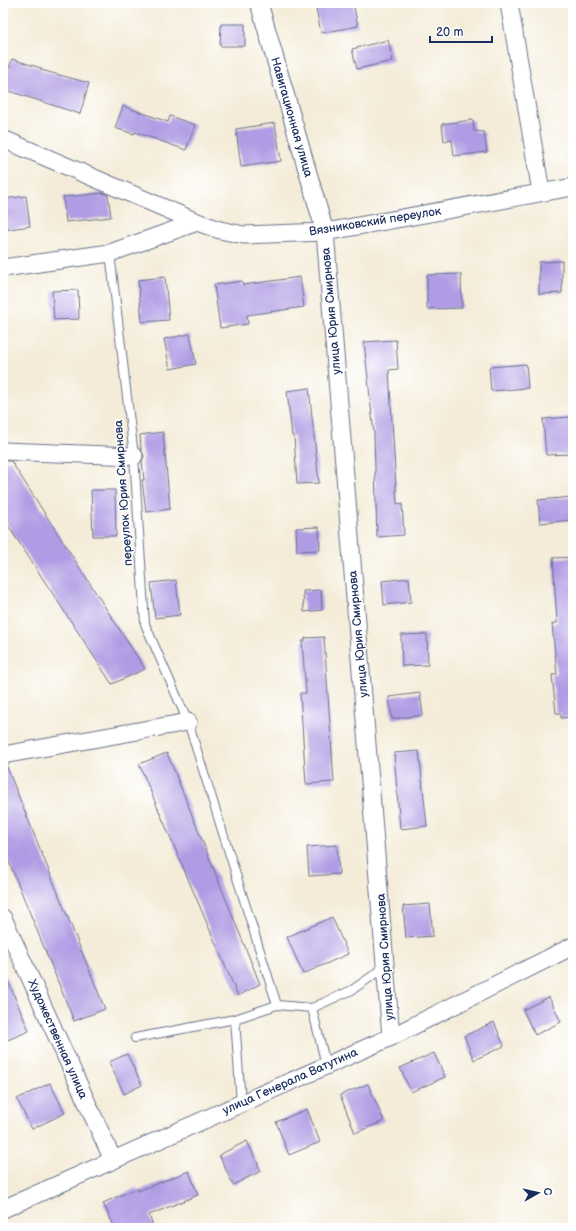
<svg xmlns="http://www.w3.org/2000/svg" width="576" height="1231" viewBox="0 0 576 1231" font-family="'Balsamiq Sans',sans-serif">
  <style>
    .building { fill: #b09ce4 }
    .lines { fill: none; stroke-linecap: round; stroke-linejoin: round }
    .lane-casing { stroke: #677189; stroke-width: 10 }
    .street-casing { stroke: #677189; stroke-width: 19 }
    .lane { stroke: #fff; stroke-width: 8 }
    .street { stroke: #fff; stroke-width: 17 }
    .labels { text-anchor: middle; stroke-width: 3; stroke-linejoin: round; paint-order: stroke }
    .street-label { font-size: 12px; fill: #1b2f5e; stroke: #fff }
  </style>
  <rect width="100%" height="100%" fill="#fff"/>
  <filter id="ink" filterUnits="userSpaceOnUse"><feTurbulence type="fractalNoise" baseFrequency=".025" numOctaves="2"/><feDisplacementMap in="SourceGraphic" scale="8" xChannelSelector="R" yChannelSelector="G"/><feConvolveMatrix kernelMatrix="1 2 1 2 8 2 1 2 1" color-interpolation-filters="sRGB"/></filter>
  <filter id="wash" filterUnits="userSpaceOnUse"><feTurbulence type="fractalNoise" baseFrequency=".012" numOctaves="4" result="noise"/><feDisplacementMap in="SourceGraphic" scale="16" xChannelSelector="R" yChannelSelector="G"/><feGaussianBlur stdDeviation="0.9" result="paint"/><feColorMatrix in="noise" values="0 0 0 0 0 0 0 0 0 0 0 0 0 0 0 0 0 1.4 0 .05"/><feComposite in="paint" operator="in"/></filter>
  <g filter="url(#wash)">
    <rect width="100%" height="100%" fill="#f4ecd8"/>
    <g id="blocks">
      <!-- building -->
      <g class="building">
        <polygon points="315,3 353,3 358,26 321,33"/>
        <polygon points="221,24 245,24 245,46 220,46"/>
        <polygon points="388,40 393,61 357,69 352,49"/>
        <polygon points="12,59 41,68 41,70 89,83 80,114 3,89"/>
        <polygon points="123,106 168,122 170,116 195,125 186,150 135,132 134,134 115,128"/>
        <polygon points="473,120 474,131 484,132 487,152 454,156 452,140 444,141 442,124"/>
        <polygon points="275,123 281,161 241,167 236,129"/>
        <polygon points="103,193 108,195 111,217 66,222 63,197"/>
        <polygon points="26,196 30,226 3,230 3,199"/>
        <polygon points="562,261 562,293 539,294 539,262"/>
        <polygon points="461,274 462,308 427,309 427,275"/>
        <polygon points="165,277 169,320 142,322 138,280"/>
        <polygon points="300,277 304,307 247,315 248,324 220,328 214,285 242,281 243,285"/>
        <polygon points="78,290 79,319 54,320 52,291"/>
        <polygon points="190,334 196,364 170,369 164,339"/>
        <polygon points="396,340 398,369 389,370 397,504 402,503 404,535 377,537 374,434 364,342"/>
        <polygon points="526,364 528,388 491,391 489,367"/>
        <polygon points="309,388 319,483 297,484 294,436 292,436 287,391"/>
        <polygon points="570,417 572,454 546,455 543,419"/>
        <polygon points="163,432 170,509 146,512 142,480 144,480 142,461 144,456 141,449 140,435"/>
        <polygon points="3,461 11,461 145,669 112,684 3,518"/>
        <polygon points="91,490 115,490 116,536 93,536"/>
        <polygon points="573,497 573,520 540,523 538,500"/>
        <polygon points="319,527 320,550 297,551 296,528"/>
        <polygon points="573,557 573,717 561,718 561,713 556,713 552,675 557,674 552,624 557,623 553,558"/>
        <polygon points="409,578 411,602 384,605 382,581"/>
        <polygon points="176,580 180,615 155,618 151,583"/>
        <polygon points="321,590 322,610 304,612 303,591"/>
        <polygon points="427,634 428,665 402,666 401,635"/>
        <polygon points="324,637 334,782 306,784 300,693 306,693 302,641 305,641 305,638"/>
        <polygon points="420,693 423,715 392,719 389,697"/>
        <polygon points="419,751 427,826 400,829 394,753"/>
        <polygon points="167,753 260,984 238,996 139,764"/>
        <polygon points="3,765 6,765 105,1009 74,1021 3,847"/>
        <polygon points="337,845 339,874 309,876 307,847"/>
        <polygon points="430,904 433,936 406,938 403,906"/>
        <polygon points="332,917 348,954 303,974 287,937"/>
        <polygon points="3,969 29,1031 3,1042"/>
        <polygon points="549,997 561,1022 535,1035 523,1010"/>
        <polygon points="494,1022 504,1046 474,1060 464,1036"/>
        <polygon points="434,1053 445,1077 411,1092 400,1068"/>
        <polygon points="127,1054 142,1085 124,1094 109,1062"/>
        <polygon points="50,1083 65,1113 32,1129 17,1099"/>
        <polygon points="368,1084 384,1121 355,1133 340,1095"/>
        <polygon points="307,1109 320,1142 289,1155 276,1122"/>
        <polygon points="247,1141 261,1171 233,1185 219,1155"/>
        <polygon points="189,1171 198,1195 149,1215 154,1228 115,1228 103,1203 137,1188 138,1191"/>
      </g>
    </g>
  </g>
  <g filter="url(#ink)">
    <use href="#blocks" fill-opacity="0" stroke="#677189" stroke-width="1"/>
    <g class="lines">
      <defs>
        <g id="lane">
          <polyline points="110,253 134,456 145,624 188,722 277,1005"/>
          <polyline points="312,1008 326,1065"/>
          <polyline points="235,1019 241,1103"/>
          <polyline points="135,1038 235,1019 277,1005 312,1008 352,990 385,967"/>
        </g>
        <g id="street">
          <polyline points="259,3 325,232 391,1037"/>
          <polyline points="509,3 541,192"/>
          <polyline points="3,139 197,222 220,230 244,235 325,232 573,187"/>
          <polyline points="3,268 110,253 197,222"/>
          <polyline points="3,451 134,456"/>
          <polyline points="3,755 188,722"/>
          <polyline points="3,918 113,1160"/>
          <polyline points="3,1209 391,1037 573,946"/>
        </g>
      </defs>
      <!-- lane casing -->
      <use href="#lane" class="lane-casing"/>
      <!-- street casing -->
      <use href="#street" class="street-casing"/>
      <!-- lane -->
      <use href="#lane" class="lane"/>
      <!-- street -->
      <use href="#street" class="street"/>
    </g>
  </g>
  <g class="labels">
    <!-- street labels -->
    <g class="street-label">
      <text transform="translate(292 117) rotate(74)" y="4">Навигационная улица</text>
      <text transform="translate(375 221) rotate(-9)" y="4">Вязниковский переулок</text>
      <text transform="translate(331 311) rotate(-95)" y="4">улица Юрия Смирнова</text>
      <text transform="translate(123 493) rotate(-94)" y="4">переулок Юрия Смирнова</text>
      <text transform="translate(358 634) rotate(-95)" y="4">улица Юрия Смирнова</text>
      <text transform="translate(385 957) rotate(-94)" y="4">улица Юрия Смирнова</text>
      <text transform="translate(58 1039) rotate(66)" y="4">Художественная улица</text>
      <text transform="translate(290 1081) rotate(-24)" y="4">улица Генерала Ватутина</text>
    </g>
  </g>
  <!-- margin -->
  <rect width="576" height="1231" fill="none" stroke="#fff" stroke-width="16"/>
  <!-- north arrow -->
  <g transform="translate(538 1193) rotate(82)" stroke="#ffffff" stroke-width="3" paint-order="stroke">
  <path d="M0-3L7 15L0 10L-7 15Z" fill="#1b2f5e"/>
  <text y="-6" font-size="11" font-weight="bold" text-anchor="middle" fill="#1b2f5e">С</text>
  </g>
  <!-- scale -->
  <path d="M430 36v6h62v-6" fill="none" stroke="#1b2f5e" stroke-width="2"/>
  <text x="436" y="36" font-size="12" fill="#1b2f5e" stroke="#ffffff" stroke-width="3" paint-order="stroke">20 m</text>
</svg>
